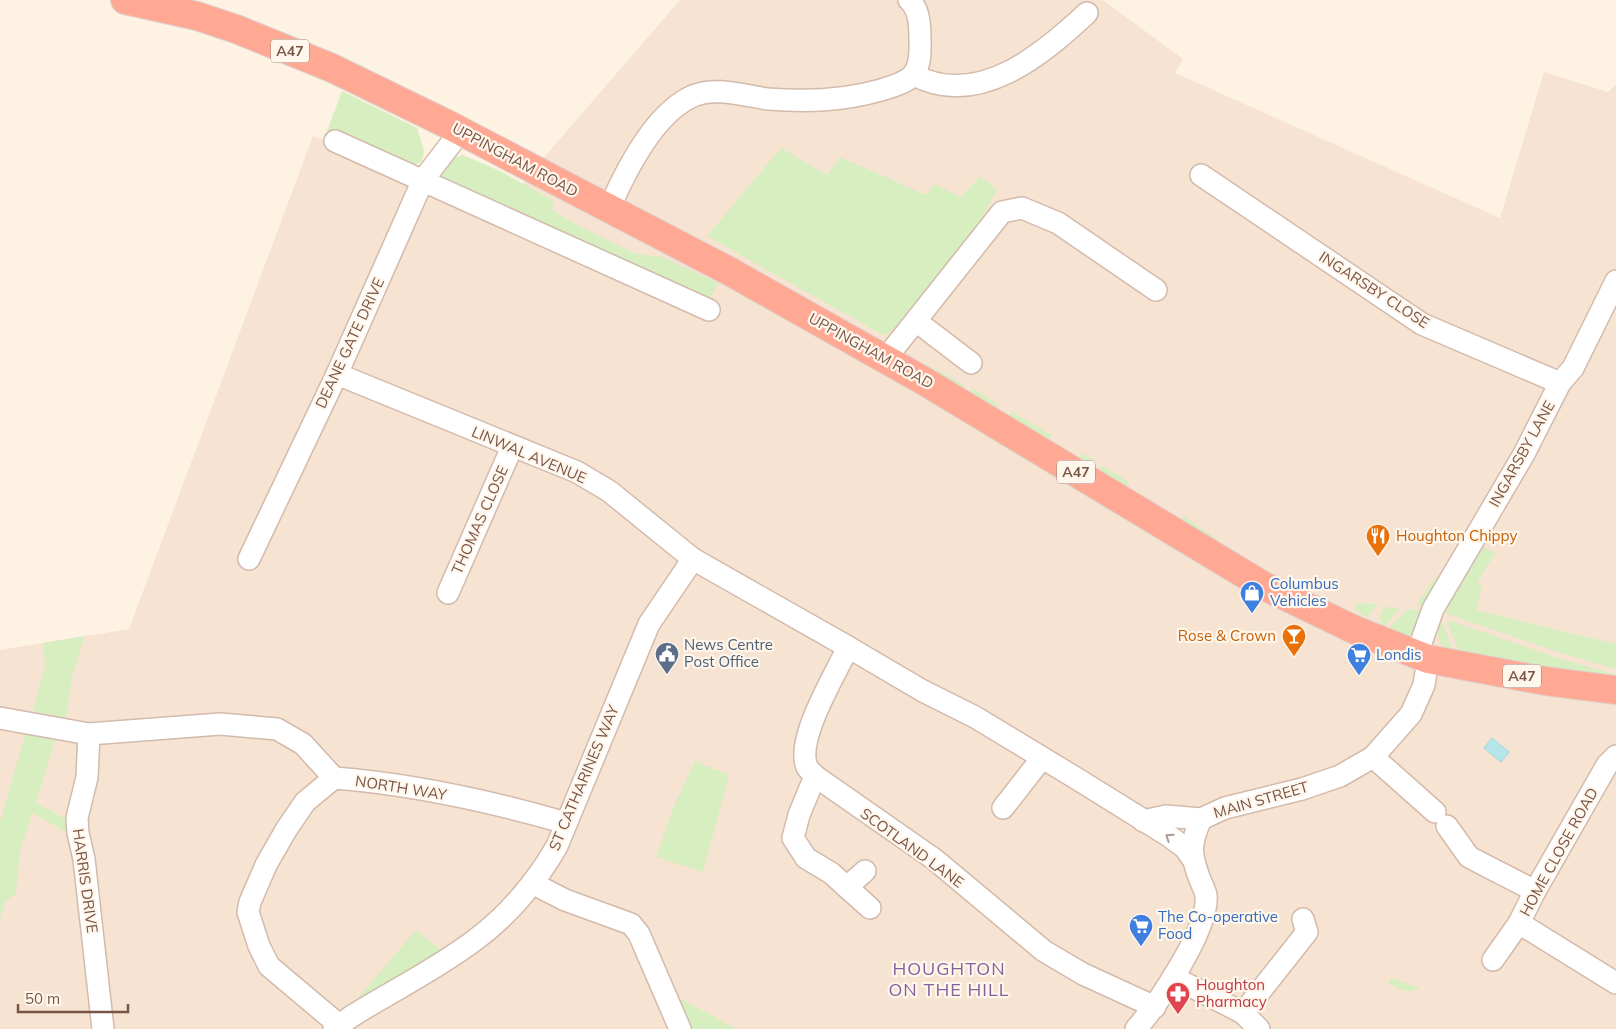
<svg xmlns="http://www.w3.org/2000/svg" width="1616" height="1029" viewBox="0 0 1616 1029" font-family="Mulish,sans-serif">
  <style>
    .residential { fill: #f7e3d1 }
    .green { fill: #d6eec0 }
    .water { fill: #b6e6ea; stroke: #9bd7dd }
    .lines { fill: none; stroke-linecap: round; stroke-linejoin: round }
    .minor-casing { stroke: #d3baab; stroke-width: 24 }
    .highway-casing { stroke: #dcd3cf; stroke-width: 30 }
    .minor { stroke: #fff; stroke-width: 21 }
    .highway { stroke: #ffa994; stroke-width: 28 }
    .oneway { stroke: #af9990 }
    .labels { text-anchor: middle; stroke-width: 4.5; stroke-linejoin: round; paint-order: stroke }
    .shield { fill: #fff6ec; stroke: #a18578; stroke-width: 1 }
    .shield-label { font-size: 14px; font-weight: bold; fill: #795546 }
    .street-label { font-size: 15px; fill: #795546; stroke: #fff6ec }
    .food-label { font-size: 15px; fill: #c56008; stroke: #fff6ec; text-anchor: start }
    .shop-label { font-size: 15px; fill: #366cbe; stroke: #fff6ec; text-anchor: start }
    .service-label { font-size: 15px; fill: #4e5e75; stroke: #fff6ec; text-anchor: start }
    .health-label { font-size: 15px; fill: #be3a42; stroke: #fff6ec; text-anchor: start }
    .quarter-label { font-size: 18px; letter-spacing: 1px; fill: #85619e; stroke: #fff6ec }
  </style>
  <rect width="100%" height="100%" fill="#fef2e3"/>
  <!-- residential -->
  <polygon class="residential" points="680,0 1103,0 1183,59 1175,73 1500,218 1544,72 1608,92 1616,84 1616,1029 0,1029 0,650 129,629 313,136 504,207 546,155"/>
  <!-- green -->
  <g class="green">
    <polygon points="342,91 417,128 424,151 422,161 415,165 404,163 327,131"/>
    <polygon points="781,148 827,175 840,157 926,195 935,184 961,197 980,176 997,189 982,219 916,308 885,336 707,236"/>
    <polygon points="463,155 500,171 554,201 551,209 570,221 636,254 662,257 718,283 708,302 444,181 439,173 448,159"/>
    <polygon points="926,364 966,386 963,388 922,371"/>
    <polygon points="973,388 999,405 997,407 970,392"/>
    <polygon points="1012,412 1052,435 1048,441 1014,425 1010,415"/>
    <polygon points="1082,453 1096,461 1091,468 1078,460"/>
    <polygon points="1102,466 1128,481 1126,486 1113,486 1099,472"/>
    <polygon points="1184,516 1218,540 1213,548 1181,523"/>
    <polygon points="1483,547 1495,553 1477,583 1482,585 1476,610 1616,644 1616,669 1558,652 1445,613 1461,581"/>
    <polygon points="1435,577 1441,580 1429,606 1417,605"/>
    <polygon points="1357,603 1377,604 1367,618 1355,609"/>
    <polygon points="1384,607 1400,608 1383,628 1379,617"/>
    <polygon points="1408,609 1426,611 1414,633 1402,637 1389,632 1390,627"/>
    <path d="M1440 618 1455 654C1437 648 1436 633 1440 618Z"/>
    <polygon points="1448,620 1555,657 1616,675 1616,682 1461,655 1447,623"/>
    <polygon points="85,636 72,676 66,718 33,711 45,666 43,643"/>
    <polygon points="26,732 56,737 36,803 66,819 68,833 32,813 20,851 16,893 5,902 0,920 0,822"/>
    <polygon points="695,761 729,775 703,872 656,857 674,806"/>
    <polygon points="416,930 443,952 352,1005"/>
    <path d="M1391 978 1417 987 1420 988C1408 995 1399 990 1388 982Z"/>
    <polygon points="681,999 733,1027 738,1029 692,1029 679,1003"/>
  </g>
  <!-- water -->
  <polygon class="water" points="1492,738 1509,752 1501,762 1484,748"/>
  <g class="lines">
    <defs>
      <g id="minor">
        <path d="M914 75C978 109 1042 55 1087 13"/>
        <polyline points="335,141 709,310"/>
        <polyline points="1201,175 1422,324 1560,383"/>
        <path d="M609 209C625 172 654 113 693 96 716 86 745 96 768 99 807 102 843 101 881 90 912 81 921 76 920 42 920 28 920 9 909 0"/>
        <polyline points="916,321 971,363"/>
        <polyline points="887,361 894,348 1002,212 1022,208 1058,223 1156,290"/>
        <polyline points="337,374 577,472 609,491 693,559 848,647"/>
        <polyline points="249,559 337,374 423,180 460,132"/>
        <polyline points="448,593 512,447"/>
        <polyline points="1417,654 1433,609 1524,454 1560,383 1573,368 1616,281"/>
        <polyline points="0,718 89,734 220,724 277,729 303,744 334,778"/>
        <polyline points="89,734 87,777 77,818 78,833 84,859 103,1029"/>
        <polyline points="1373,757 1435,812"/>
        <polyline points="815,776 799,815 793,838 806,858 831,873 870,908"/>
        <polyline points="1003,808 1042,758"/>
        <polyline points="1143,821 1166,816 1201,819"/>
        <polyline points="1447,826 1469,857 1535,891"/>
        <polyline points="532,883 565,900 631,924 639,934 680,1029"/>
        <polyline points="847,887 865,871"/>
        <polyline points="1519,923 1616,983"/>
        <polyline points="1493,960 1519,923 1535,891 1607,765 1616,756"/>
        <polyline points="1173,977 1243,1013 1259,1029"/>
        <path d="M1155 1007 1083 974 1044 951 934 859 815 776C812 773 809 770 807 767 795 739 836 674 848 647L923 691 975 717 1079 780 1169 836 1185 848 1192 858"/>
        <polyline points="1243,1013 1307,932 1303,919"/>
        <path d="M339 1025 269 966 259 946 248 912 250 902 266 865 286 830 305 802 334 778C412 784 490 801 566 823"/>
        <path d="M334 1029 352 1016C392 991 437 969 475 940 508 916 537 881 557 846L649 624 693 559"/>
        <path d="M1136 1029C1157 1005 1210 928 1206 895 1205 890 1201 883 1199 877 1190 853 1190 844 1201 819L1225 808 1302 789 1340 776 1373 757 1411 714 1424 685 1428 659"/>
      </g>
      <polyline id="highway" points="125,0 197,16 236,29 332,68 447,124 729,271 924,381 1264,586 1355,630 1428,659 1545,681 1616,690"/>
    </defs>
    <!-- minor casing -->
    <use href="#minor" class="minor-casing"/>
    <!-- highway casing -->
    <use href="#highway" class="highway-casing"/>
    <!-- minor -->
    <use href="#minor" class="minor"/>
    <!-- highway -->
    <use href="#highway" class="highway"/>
  </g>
  <!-- one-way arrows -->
  <defs><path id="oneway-chevron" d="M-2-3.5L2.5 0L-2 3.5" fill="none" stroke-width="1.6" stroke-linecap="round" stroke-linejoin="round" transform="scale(1.25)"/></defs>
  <use class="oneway" href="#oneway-chevron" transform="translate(1169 837) rotate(-145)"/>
  <!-- icons -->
  <defs>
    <symbol id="restaurant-pin" viewBox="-11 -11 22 30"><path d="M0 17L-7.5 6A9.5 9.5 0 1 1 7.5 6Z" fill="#e8710a" stroke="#fff6ec"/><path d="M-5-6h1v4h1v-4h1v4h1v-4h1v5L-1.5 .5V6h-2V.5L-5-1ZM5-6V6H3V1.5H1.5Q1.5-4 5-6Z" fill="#fff"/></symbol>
    <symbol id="shop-pin" viewBox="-11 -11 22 30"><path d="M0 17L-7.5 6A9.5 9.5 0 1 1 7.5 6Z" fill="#3f7fe0" stroke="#fff6ec"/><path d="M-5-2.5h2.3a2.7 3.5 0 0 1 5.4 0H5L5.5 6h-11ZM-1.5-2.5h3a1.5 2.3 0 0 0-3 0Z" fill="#fff"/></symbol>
    <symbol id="bar-pin" viewBox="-11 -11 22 30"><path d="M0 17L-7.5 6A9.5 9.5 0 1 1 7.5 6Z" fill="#e8710a" stroke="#fff6ec"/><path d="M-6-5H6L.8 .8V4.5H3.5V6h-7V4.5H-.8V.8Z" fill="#fff"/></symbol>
    <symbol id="civic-pin" viewBox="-11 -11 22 30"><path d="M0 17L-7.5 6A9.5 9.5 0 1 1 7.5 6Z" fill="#5c6f8a" stroke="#fff6ec"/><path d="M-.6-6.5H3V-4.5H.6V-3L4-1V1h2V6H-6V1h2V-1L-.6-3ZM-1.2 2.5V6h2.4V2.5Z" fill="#fff"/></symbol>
    <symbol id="supermarket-pin" viewBox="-11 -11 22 30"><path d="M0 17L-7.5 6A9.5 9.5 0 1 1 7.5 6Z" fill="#3f7fe0" stroke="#fff6ec"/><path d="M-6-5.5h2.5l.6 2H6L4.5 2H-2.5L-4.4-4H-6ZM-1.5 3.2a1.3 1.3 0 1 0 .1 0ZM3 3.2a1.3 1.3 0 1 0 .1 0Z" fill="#fff"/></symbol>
    <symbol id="pharmacy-pin" viewBox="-11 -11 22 30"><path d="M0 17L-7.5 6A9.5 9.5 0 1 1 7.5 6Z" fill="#e0444e" stroke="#fff6ec"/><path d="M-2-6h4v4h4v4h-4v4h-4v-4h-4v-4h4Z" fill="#fff"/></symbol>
  </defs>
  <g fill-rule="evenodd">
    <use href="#restaurant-pin" x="1364" y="522" width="28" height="38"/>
    <use href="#shop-pin" x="1238" y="579" width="28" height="38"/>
    <use href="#bar-pin" x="1280" y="622" width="28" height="38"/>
    <use href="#civic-pin" x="653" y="640" width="28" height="38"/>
    <use href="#supermarket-pin" x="1345" y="641" width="28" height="38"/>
    <use href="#supermarket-pin" x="1127" y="912" width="28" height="38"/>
    <use href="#pharmacy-pin" x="1164" y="980" width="28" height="38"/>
  </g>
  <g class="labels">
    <!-- shield labels -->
    <g class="shield">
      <rect x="271" y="39.5" width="38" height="23" rx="4"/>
      <rect x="1057" y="460.5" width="38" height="23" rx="4"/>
      <rect x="1503" y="664.5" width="38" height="23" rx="4"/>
    </g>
    <g class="shield-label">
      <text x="290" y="56">A47</text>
      <text x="1076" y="477">A47</text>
      <text x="1522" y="681">A47</text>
    </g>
    <!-- street labels -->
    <g class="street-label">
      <text transform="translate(515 160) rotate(28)" y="5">UPPINGHAM ROAD</text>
      <text transform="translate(1374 290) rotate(33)" y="5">INGARSBY CLOSE</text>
      <text transform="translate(350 343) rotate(-65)" y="5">DEANE GATE DRIVE</text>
      <text transform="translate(871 351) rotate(29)" y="5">UPPINGHAM ROAD</text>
      <text transform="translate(1522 454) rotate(-61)" y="5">INGARSBY LANE</text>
      <text transform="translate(529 455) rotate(23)" y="5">LINWAL AVENUE</text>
      <text transform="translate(480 520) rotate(-66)" y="5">THOMAS CLOSE</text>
      <text transform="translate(584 778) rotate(-67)" y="5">ST CATHARINES WAY</text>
      <text transform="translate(401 788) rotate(9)" y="5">NORTH WAY</text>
      <text transform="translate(1261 800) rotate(-16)" y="5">MAIN STREET</text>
      <text transform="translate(912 848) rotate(36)" y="5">SCOTLAND LANE</text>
      <text transform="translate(1559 852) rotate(-61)" y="5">HOME CLOSE ROAD</text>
      <text transform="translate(85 881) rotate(82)" y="5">HARRIS DRIVE</text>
    </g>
    <!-- food labels -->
    <g class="food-label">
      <text x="1396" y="541">Houghton Chippy</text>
      <text x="1276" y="641" text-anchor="end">Rose &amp; Crown</text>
    </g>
    <!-- shop labels -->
    <g class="shop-label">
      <text x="1270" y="589">Columbus<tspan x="1270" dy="17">Vehicles</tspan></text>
      <text x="1376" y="660">Londis</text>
      <text x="1158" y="922">The Co-operative<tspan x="1158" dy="17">Food</tspan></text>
    </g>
    <!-- service labels -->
    <g class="service-label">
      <text x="684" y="650">News Centre<tspan x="684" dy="17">Post Office</tspan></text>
    </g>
    <!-- health labels -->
    <g class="health-label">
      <text x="1196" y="990">Houghton<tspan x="1196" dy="17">Pharmacy</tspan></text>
    </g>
    <!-- quarter labels -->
    <g class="quarter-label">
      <text x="949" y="975">HOUGHTON<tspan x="949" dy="21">ON THE HILL</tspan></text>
    </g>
  </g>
  <!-- scale -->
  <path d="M18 1004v8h110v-8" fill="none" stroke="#795546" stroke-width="2.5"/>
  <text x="25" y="1004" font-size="15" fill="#795546" stroke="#fff6ec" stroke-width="4" paint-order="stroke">50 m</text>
</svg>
